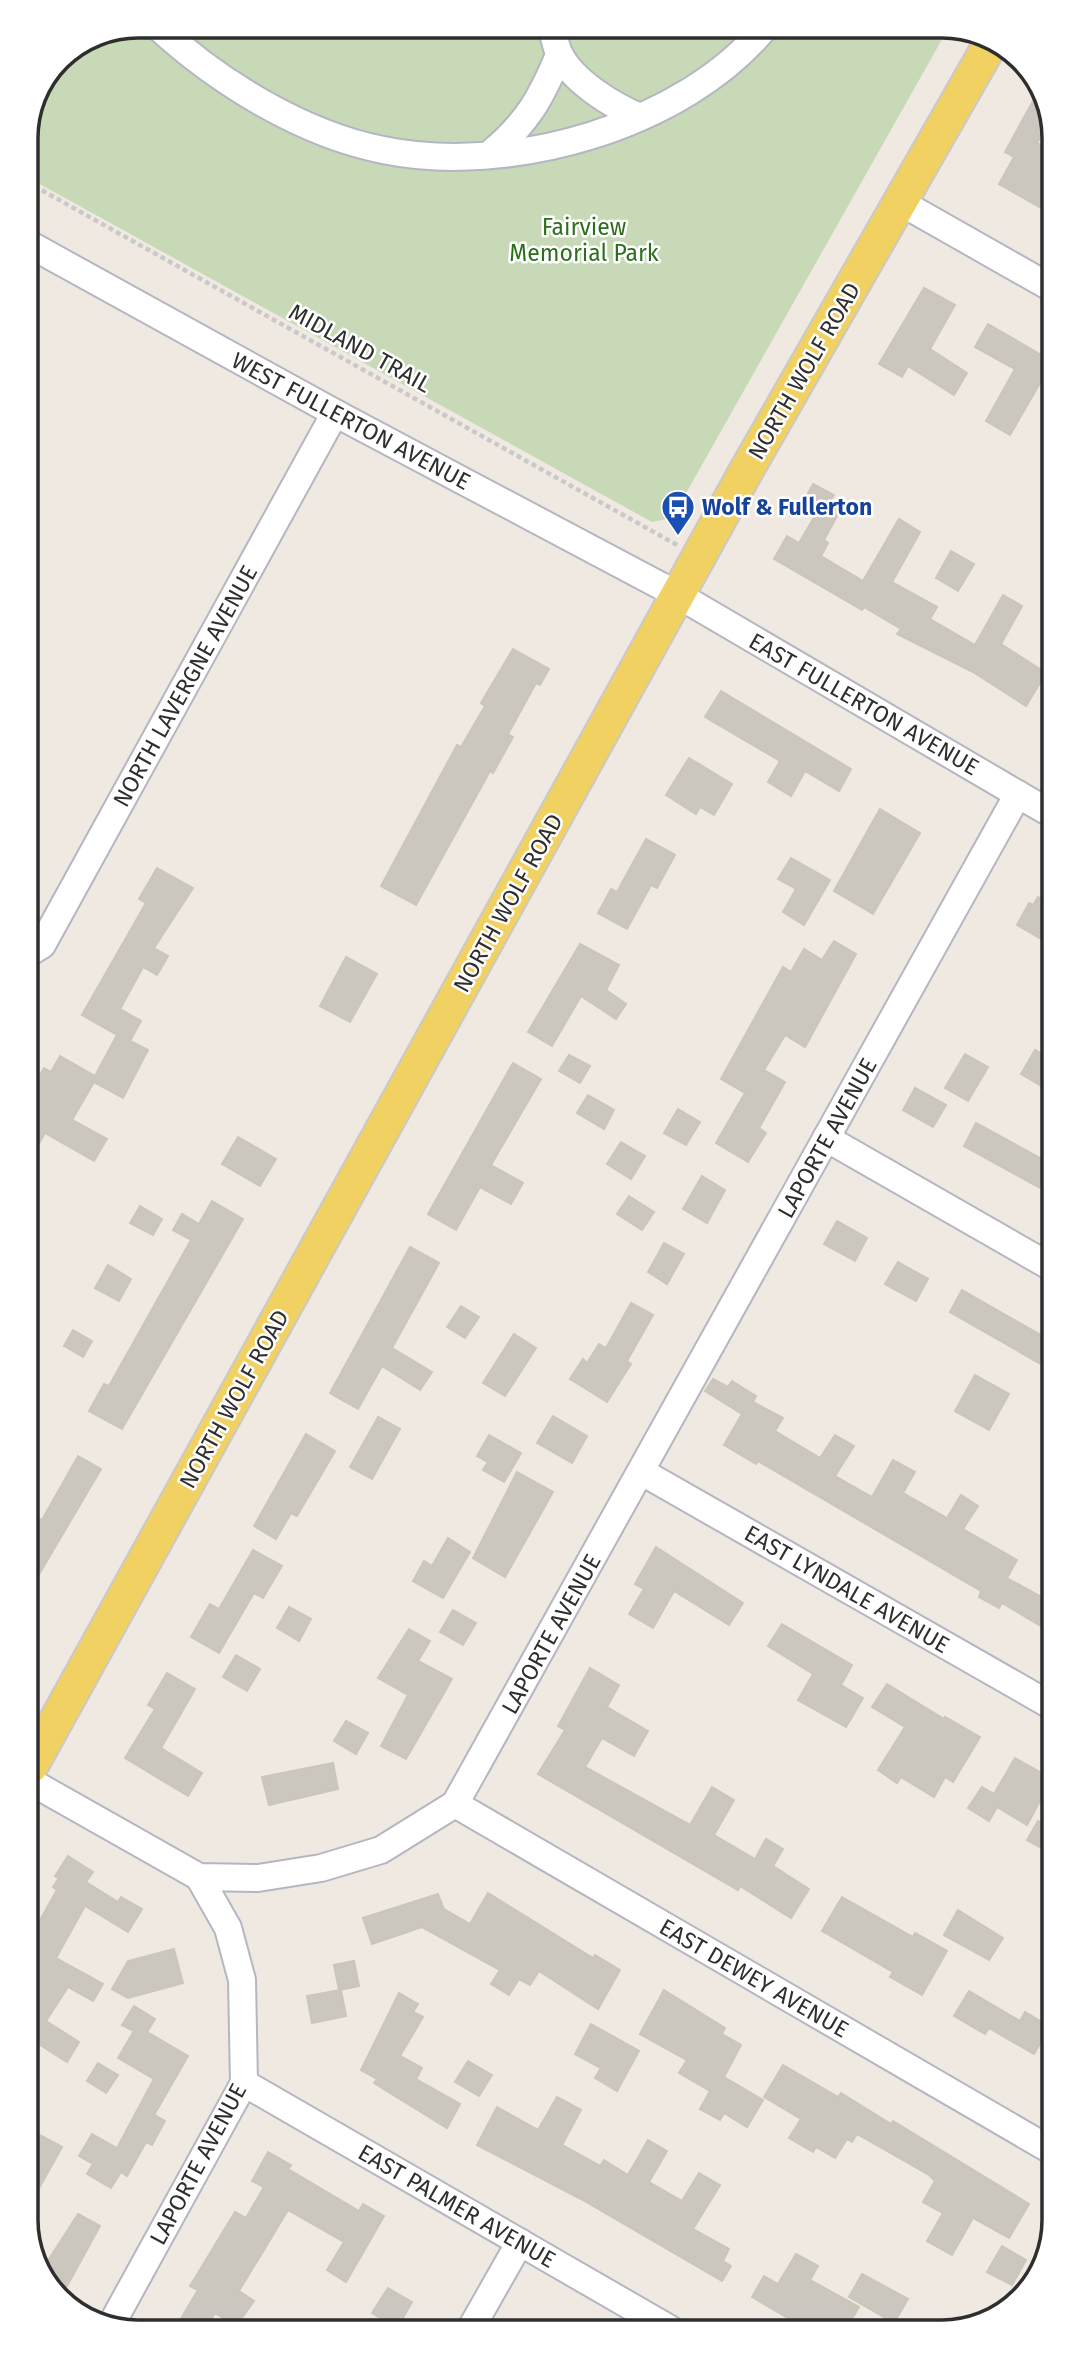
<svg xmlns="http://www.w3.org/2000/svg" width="1080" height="2359" viewBox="0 0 1080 2359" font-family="'Fira Sans',sans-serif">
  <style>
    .cemetery { fill: #c8d9b8 }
    .building { fill: #cbc7bf; stroke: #cbc5ba; stroke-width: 2 }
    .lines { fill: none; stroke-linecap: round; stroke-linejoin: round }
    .minor-casing { stroke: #b4b7c1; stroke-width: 30 }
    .major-casing { stroke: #c9c9c9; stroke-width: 37 }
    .path { stroke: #c9c9c9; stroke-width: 4.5; stroke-dasharray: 5 3.5; stroke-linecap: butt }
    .minor { stroke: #fff; stroke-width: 26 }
    .major { stroke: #f2d163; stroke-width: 33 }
    .labels { text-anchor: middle; stroke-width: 5; stroke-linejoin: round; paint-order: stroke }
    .park-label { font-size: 23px; fill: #2c6e1b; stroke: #fff }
    .street-label { font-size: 23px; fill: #2e2e2e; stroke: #fff }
    .transit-label { font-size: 23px; font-weight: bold; fill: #164399; stroke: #fff; text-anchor: start }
    .rim { fill: none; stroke: #2e2e2e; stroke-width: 3.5 }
  </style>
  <rect width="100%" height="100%" fill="#efe9e1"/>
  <!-- cemetery -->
  <polygon class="cemetery" points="139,26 949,27 672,518 652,522 27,177 26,132 60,59"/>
  <!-- building -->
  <g class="building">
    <polygon points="1039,90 1048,102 1048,125 1037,143 1048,149 1048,212 999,184 1014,157 1005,152"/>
    <polygon points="924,288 955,305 930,349 967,373 954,395 908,366 902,377 879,364"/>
    <polygon points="988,324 1048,359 1048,388 1040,383 1010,435 986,421 1015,369 975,347"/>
    <polygon points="813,484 834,495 830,501 842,507 824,540 828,543 821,556 863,581 899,519 920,532 892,582 937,607 930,619 975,645 1003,595 1022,606 1001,644 1046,673 1026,706 973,672 897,634 901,629 864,607 862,610 774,559 787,536 799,543 816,514 801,506"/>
    <polygon points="951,551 974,564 958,591 936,578"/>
    <polygon points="513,649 549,669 540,685 536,683 508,734 513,737 493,773 490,771 416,905 381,886 457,745 461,747 485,706 481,703"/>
    <polygon points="721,691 851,769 839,791 805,771 791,796 768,782 780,761 705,717"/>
    <polygon points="689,758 732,784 714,815 700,807 696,814 666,795"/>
    <polygon points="880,809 920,833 873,914 834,891"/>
    <polygon points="646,839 675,855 657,888 651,885 627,929 598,913 611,889 617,892"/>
    <polygon points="791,858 830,880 804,925 783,912 796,889 778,879"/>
    <polygon points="157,868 193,888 154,948 168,956 157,975 143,967 120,1009 141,1021 130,1041 148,1050 123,1098 94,1082 72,1120 107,1139 94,1161 45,1133 29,1161 29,1094 44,1068 51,1072 60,1056 95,1076 117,1035 82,1015 146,903 139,899"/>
    <polygon points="1038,897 1050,904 1050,944 1017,925 1029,903 1033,905"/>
    <polygon points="834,941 856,954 805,1047 785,1035 764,1070 785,1082 759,1128 766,1133 748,1162 716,1143 745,1093 721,1079 783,967 791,972 804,949 822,960"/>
    <polygon points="580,944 619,965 606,990 626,1004 616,1019 581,996 552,1046 528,1032"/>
    <polygon points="346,957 377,974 350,1022 320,1006"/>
    <polygon points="1035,1050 1050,1058 1050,1091 1021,1074"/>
    <polygon points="965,1054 988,1067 968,1101 945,1088"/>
    <polygon points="569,1055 590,1066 580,1083 559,1071"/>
    <polygon points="513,1063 541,1079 491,1165 523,1183 511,1204 480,1187 456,1230 428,1214"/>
    <polygon points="915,1088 946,1105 933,1127 903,1110"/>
    <polygon points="588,1095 614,1110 604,1129 577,1113"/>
    <polygon points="678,1109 700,1122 686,1145 664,1133"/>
    <polygon points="976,1123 1051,1164 1051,1194 964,1146"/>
    <polygon points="238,1137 276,1159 260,1186 222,1164"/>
    <polygon points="621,1142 645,1156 631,1179 607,1164"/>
    <polygon points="702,1176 725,1190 707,1223 683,1209"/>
    <polygon points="629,1196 654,1212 642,1230 617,1214"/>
    <polygon points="212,1201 243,1219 122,1429 89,1411 104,1384 109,1386 191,1240 173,1230 182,1214 199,1224"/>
    <polygon points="140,1206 162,1219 153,1235 130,1223"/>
    <polygon points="837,1221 867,1238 855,1261 824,1244"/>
    <polygon points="664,1243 684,1254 667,1284 648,1272"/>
    <polygon points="410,1247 439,1263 392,1348 432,1372 420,1390 382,1366 358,1409 330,1393"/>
    <polygon points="898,1262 928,1279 916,1301 885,1284"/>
    <polygon points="108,1265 131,1279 119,1301 95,1288"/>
    <polygon points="962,1290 1051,1341 1039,1363 950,1312"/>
    <polygon points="631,1303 653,1315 627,1361 631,1364 607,1402 570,1379 583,1359 587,1363 599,1344 606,1348"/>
    <polygon points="461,1306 479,1317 465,1338 447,1327"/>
    <polygon points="73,1330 92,1341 83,1357 64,1346"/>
    <polygon points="514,1334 536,1348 505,1396 483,1383"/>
    <polygon points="975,1375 1009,1394 989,1430 955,1411"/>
    <polygon points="713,1379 728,1387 732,1381 756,1396 753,1402 783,1418 775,1431 820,1458 835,1435 854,1446 835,1476 872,1497 893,1460 915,1472 903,1493 947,1518 961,1495 978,1506 963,1529 1017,1560 1007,1578 1052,1603 1041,1626 1002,1603 999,1608 979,1597 981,1591 758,1461 756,1464 724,1445 742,1414 705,1391"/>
    <polygon points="553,1416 587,1436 572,1463 537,1443"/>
    <polygon points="378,1417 400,1429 372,1479 350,1467"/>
    <polygon points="306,1434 335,1451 297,1516 291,1513 276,1539 254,1526"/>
    <polygon points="489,1435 521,1453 504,1482 483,1470 488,1462 477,1456"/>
    <polygon points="78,1456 101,1469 31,1588 30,1513 42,1520"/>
    <polygon points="517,1472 553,1492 505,1577 473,1558"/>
    <polygon points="448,1538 470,1552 443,1598 413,1581 424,1561 432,1566"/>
    <polygon points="656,1547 743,1603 729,1625 674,1591 653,1628 629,1614 644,1589 635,1584"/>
    <polygon points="253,1550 282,1566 263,1598 254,1593 219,1653 191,1637 210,1604 219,1609"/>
    <polygon points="289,1607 311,1619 299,1641 277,1628"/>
    <polygon points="453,1610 476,1623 463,1645 440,1632"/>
    <polygon points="782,1624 852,1665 841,1685 863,1698 846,1727 798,1700 813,1674 768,1646"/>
    <polygon points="409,1629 430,1641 418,1661 452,1679 406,1759 381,1746 408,1695 378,1678"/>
    <polygon points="236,1655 260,1669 247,1691 223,1677"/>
    <polygon points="590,1668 619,1685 607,1707 648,1731 634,1756 602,1738 585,1767 690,1825 712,1787 734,1800 714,1835 755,1859 766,1839 783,1849 773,1866 809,1889 791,1918 740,1886 738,1890 538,1774 565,1730 558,1726"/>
    <polygon points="167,1673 195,1689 161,1748 202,1773 188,1796 125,1758 155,1709 148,1705"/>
    <polygon points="887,1684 944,1719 945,1717 980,1737 953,1782 945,1777 934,1797 901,1777 897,1783 878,1770 905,1727 872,1707"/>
    <polygon points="346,1721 368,1733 356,1754 334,1741"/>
    <polygon points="1015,1758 1052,1779 1027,1825 997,1807 989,1821 968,1808 982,1787 994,1794"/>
    <polygon points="333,1763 338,1789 269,1805 262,1777"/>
    <polygon points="1038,1821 1053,1829 1053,1837 1045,1850 1027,1840"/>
    <polygon points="68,1856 93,1872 86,1882 118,1902 121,1897 142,1909 128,1932 85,1906 56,1958 103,1984 93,2001 68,1987 46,2021 79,2042 67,2062 34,2041 32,2044 31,1936 57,1890 53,1887 59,1878 55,1876"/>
    <polygon points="488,1893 593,1958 595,1955 620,1970 598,2009 539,1971 530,1985 519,1979 509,1995 491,1984 500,1970 422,1927 372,1944 363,1918 438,1894 444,1909 470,1924"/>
    <polygon points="842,1897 913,1937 915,1933 947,1951 922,1995 890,1977 893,1972 822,1931"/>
    <polygon points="958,1910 1003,1938 989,1960 944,1935"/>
    <polygon points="174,1949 183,1983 128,1998 112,1989 128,1961"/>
    <polygon points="354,1961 359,1986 339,1990 334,1965"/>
    <polygon points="341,1990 346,2016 312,2023 307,1996"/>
    <polygon points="664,1990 725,2028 722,2034 741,2045 724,2077 763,2100 747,2127 724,2113 720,2120 700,2109 710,2091 679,2073 687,2060 640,2034"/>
    <polygon points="969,1991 1020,2021 1025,2012 1050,2027 1034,2054 989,2028 985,2034 954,2016"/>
    <polygon points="399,1993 418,2004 413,2012 423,2017 400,2056 422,2068 416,2079 460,2104 447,2128 374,2083 377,2079 361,2070"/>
    <polygon points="134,2006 155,2019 147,2032 188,2056 154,2115 165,2121 152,2145 146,2142 127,2176 121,2172 111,2188 87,2174 93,2164 79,2156 92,2134 117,2148 154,2079 118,2058 134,2031 122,2025"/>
    <polygon points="591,2024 639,2051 617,2091 595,2078 601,2068 575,2054"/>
    <polygon points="468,2061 492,2075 479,2096 455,2082"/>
    <polygon points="98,2063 118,2075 106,2093 87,2081"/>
    <polygon points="783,2065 838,2097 841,2093 891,2124 893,2121 1029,2204 1009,2238 973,2218 952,2255 927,2241 943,2213 923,2202 935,2181 929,2175 857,2134 852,2142 847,2139 835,2158 816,2147 813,2152 789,2138 801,2119 764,2097"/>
    <polygon points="557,2097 581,2110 562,2145 600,2166 604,2160 628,2175 648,2140 667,2151 649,2182 682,2201 699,2173 720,2185 693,2229 729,2249 723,2261 731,2266 722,2281 581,2199 477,2145 497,2107 538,2130"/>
    <polygon points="32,2131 62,2147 32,2201"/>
    <polygon points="268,2152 291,2165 288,2169 359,2211 363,2204 384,2216 346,2282 327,2270 344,2242 288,2210 239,2291 254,2301 236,2326 215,2313 204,2332 173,2332 198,2290 190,2286 235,2212 246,2218 264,2187 252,2181"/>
    <polygon points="78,2214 100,2226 61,2297 42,2270"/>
    <polygon points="1002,2246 1026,2260 1012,2285 987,2272"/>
    <polygon points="796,2254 818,2266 810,2280 859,2307 847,2328 805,2328 752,2297 764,2276 778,2284"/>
    <polygon points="862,2274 908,2299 894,2323 849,2297"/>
    <polygon points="388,2288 412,2302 397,2328 372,2313"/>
  </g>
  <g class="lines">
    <defs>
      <g id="minor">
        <path d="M157 26C218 82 302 134 383 150 509 176 684 127 766 26"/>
        <path d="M551 26C554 35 555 45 559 53 572 81 613 106 640 117"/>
        <path d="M491 153C527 123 541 98 559 55"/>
        <polyline points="900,202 1048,286"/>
        <polyline points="27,243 335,413 678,595 1050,813"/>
        <polyline points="29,953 42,945 335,413"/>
        <polyline points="826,1138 1051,1267"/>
        <polyline points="642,1472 1052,1706"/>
        <polyline points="31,1782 199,1877 258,1878 321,1868 381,1850 455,1804 1018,794"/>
        <polyline points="455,1804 1054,2152"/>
        <polyline points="244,2083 670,2329"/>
        <polyline points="111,2325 244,2083 242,1980 228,1928 199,1877"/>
        <polyline points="470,2330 520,2242"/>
      </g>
      <polyline id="major" points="31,1766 746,471 991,43"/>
    </defs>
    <!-- minor casing -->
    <use href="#minor" class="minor-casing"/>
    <!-- major casing -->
    <use href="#major" class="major-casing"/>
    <!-- path -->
    <polyline class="path" points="27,182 677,545"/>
    <!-- minor -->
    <use href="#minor" class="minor"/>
    <!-- major -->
    <use href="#major" class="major"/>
  </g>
  <!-- icons -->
  <defs>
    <symbol id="bus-pin" viewBox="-11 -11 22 30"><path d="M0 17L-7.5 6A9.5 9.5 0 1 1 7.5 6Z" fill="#1a4fb4" stroke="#fff"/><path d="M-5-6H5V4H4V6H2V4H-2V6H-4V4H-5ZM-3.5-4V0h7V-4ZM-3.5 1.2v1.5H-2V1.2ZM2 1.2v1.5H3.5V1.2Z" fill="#fff"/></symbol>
  </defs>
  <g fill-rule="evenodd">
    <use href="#bus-pin" x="659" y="488" width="38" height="52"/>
  </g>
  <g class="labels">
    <!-- park labels -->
    <g class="park-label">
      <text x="584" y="235">Fairview<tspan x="584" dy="26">Memorial Park</tspan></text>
    </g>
    <!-- street labels -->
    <g class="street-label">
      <text transform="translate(360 348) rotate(29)" y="8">MIDLAND TRAIL</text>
      <text transform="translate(804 371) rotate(-60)" y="8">NORTH WOLF ROAD</text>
      <text transform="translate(351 421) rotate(28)" y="8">WEST FULLERTON AVENUE</text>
      <text transform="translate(185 686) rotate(-61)" y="8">NORTH LAVERGNE AVENUE</text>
      <text transform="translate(864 704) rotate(30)" y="8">EAST FULLERTON AVENUE</text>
      <text transform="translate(508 903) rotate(-61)" y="8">NORTH WOLF ROAD</text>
      <text transform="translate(827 1138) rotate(-61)" y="8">LAPORTE AVENUE</text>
      <text transform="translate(234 1399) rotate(-61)" y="8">NORTH WOLF ROAD</text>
      <text transform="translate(847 1589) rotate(30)" y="8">EAST LYNDALE AVENUE</text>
      <text transform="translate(551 1634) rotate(-61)" y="8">LAPORTE AVENUE</text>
      <text transform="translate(754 1978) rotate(30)" y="8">EAST DEWEY AVENUE</text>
      <text transform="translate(198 2164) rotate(-62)" y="8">LAPORTE AVENUE</text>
      <text transform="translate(457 2206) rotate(30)" y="8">EAST PALMER AVENUE</text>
    </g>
    <!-- transit labels -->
    <g class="transit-label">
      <text x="702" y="515">Wolf &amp; Fullerton</text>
    </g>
  </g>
  <!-- crop -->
  <path d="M0 0H1080V2359H0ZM138 38H942A100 100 0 0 1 1042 138V2220A100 100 0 0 1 942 2320H138A100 100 0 0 1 38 2220V138A100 100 0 0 1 138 38Z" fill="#fff" fill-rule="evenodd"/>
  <path class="rim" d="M138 38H942A100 100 0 0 1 1042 138V2220A100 100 0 0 1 942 2320H138A100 100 0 0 1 38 2220V138A100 100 0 0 1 138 38Z"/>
</svg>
